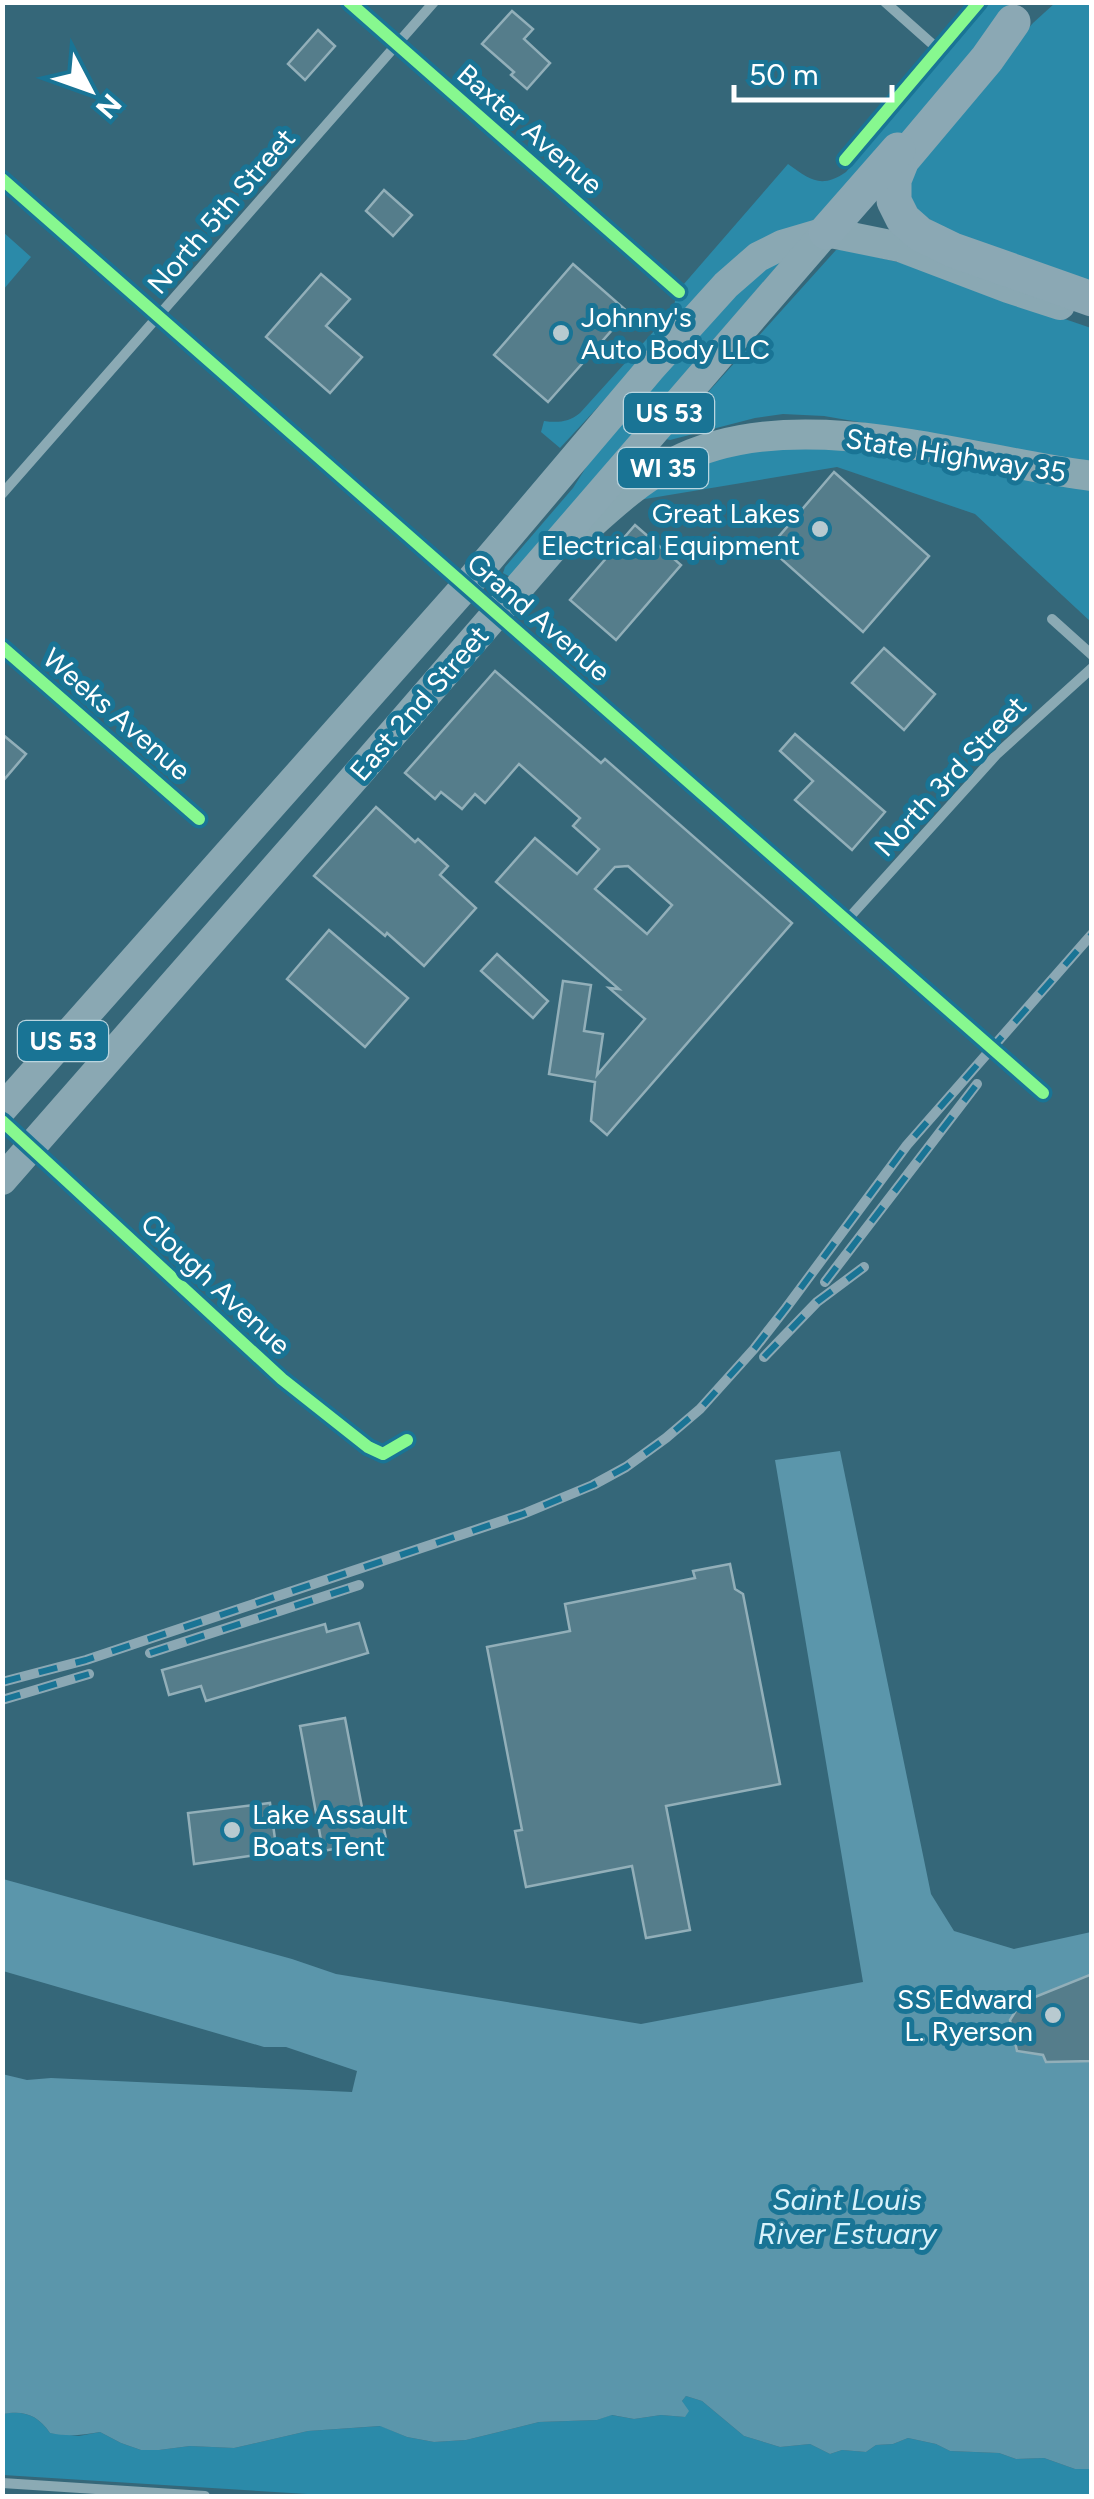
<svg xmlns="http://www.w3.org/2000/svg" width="1094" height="2499" viewBox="0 0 1094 2499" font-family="Figtree,sans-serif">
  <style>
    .green { fill: #2b8aa9 }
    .water { fill: #5b96ab }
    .building { fill: #557d8b; stroke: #92afb9; stroke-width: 2.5; fill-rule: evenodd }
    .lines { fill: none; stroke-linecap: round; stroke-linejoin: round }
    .minor { stroke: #8baab4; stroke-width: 10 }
    .primary { stroke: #89a8b2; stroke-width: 30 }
    .trunk { stroke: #8aa8b3; stroke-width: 30 }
    .motorway { stroke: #8ba8b4; stroke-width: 35 }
    .rail-casing { stroke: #8ba8b4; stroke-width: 10 }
    .rail { stroke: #197495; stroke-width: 6; stroke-dasharray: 19; stroke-linecap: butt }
    .cycleway-casing { stroke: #197495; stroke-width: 19 }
    .cycleway { stroke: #87f88f; stroke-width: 12 }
    .poi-dot { fill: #b8cad0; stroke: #197495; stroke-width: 4 }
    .labels { text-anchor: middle; stroke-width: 10; stroke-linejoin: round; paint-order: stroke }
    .shield { fill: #197495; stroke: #bad5df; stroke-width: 2.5 }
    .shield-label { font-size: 25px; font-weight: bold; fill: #fff }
    .street-label { font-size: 28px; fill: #fff; stroke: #197495 }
    .poi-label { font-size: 28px; fill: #fff; stroke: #197495; text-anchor: start }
    .water-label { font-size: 30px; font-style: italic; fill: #d8f2fb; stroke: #197495 }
  </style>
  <rect width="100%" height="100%" fill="#356779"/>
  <!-- green -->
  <g class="green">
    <path d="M990 3H1018L827 224 708 288 560 448 541 432 544 421C558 423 569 422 580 413L673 310 677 292 788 164C810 180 821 189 846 172Z"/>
    <polygon points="1055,3 1091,3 1091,291 971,247 907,204 914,158 1033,23"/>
    <polygon points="3,232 31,257 3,290"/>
    <polygon points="836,250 847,250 902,263 1091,328 1091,462 824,416 783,414 755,418 670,440 666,439"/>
    <polygon points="784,258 510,577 503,573 505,567 573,488 607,434 753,276"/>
    <polygon points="840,446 1091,490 1091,622 975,514 837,467 627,502 678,471 750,447"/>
    <path d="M686 2396 702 2401 744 2436 780 2447 810 2444 830 2454 842 2450 866 2452 876 2445 893 2444 908 2438 936 2444 950 2451 999 2453 1016 2459 1044 2458 1075 2469H1091V2496H340L3 2475 2 2414C24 2410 38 2415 50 2433L79 2436 100 2432 121 2443 141 2450H159L190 2446 234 2448 308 2431 381 2426 407 2437 434 2442 466 2440 539 2422 597 2420 611 2415 634 2419 661 2415 685 2417 682 2401Z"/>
  </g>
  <!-- water -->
  <path class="water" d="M840 1451 931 1894 954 1931 1014 1949 1091 1932V2469H1075L1044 2458 1016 2459 999 2453 950 2451 936 2444 908 2438 893 2444 876 2445 866 2452 842 2450 830 2454 810 2444 780 2447 744 2436 702 2401 686 2396 682 2401 689 2411 685 2417 661 2415 634 2419 612 2415 597 2420 539 2422 466 2440 434 2442 407 2437 380 2426 308 2431 234 2448 190 2446 159 2450H141L121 2443 100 2432C83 2435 68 2437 50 2433 38 2415 24 2410 3 2414L2 2074 27 2080 51 2078 352 2092 357 2071 286 2047H264L3 1971V1879L292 1959 336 1974 641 2024 863 1982 775 1460Z"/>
  <!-- building -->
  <g class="building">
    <polygon points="512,11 533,29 524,39 550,63 527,89 511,75 514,72 482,44"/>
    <polygon points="318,30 335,46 305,80 288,64"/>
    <polygon points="384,190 412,215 393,236 366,211"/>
    <polygon points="573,264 628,312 548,402 494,355"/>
    <polygon points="321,274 350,299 326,326 362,357 330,393 266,337"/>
    <polygon points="834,472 929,556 863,632 769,548"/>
    <polygon points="635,525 681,565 616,640 570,600"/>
    <polygon points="884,648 935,694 904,730 852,683"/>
    <path d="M495 671 601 763 605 759 792 923 607 1135 591 1121 595 1082 549 1074 563 981 591 985 584 1031 603 1034 597 1075 645 1019 609 988 619 989 496 882 535 838 577 874 599 849 573 826 580 818 519 764 485 803 475 794 462 809 441 792 435 799 405 773ZM628 866 672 905 647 934 595 889 615 867Z"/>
    <polygon points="2,734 26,754 2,782"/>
    <polygon points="795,734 885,812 852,850 795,800 813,781 780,751"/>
    <polygon points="376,807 415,842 418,839 448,866 440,875 476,908 424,966 387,933 385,936 314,876"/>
    <polygon points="329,930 408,998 365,1047 287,979"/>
    <polygon points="497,954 548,1001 533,1018 481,971"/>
    <polygon points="730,1564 735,1589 743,1594 780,1784 666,1806 690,1930 646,1938 632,1866 526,1887 515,1831 522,1830 487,1647 570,1631 565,1604 695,1578 693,1571"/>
    <polygon points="359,1623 368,1653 206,1701 201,1686 169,1695 162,1670 325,1624 327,1632"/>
    <polygon points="345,1718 364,1818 381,1815 386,1839 323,1851 300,1726"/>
    <polygon points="270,1803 276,1846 271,1846 269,1853 194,1864 188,1813"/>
    <polygon points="1092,1974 1092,2061 1046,2062 1043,2055 1017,2051 1010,2020 1017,2009 1033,2006 1030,1999"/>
  </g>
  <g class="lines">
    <!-- minor -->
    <g class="minor">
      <polyline points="349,2 679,292"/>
      <polyline points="885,2 939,50"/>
      <polyline points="845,160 979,2"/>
      <polyline points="2,179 1043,1093"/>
      <polyline points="2,494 434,2"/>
      <polyline points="1052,619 1092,655"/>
      <polyline points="2,647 199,819"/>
      <polyline points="847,920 997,754 1092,668"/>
      <polyline points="2,1121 282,1379 368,1447 383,1454 407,1440"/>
      <polyline points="2,2483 205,2496"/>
    </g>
    <!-- primary -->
    <path class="primary" d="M570 543C602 515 634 483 672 463 793 399 963 460 1092 476"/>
    <!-- trunk -->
    <g class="trunk">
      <polyline points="2,1109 466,586 650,369 726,285 758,257 782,245 826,232 900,247 1008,288 1060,305"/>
      <polyline points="2,1180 362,769 826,232"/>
    </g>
    <!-- motorway -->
    <g class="motorway">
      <polyline points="1013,22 987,59 902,160 894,180 894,201 903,219 920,234 953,250 1092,299"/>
      <polyline points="826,232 898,150"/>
    </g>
    <defs>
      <g id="rail">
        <polyline points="825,1282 977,1084"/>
        <polyline points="764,1357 817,1302 864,1267"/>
        <polyline points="150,1653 359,1585"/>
        <polyline points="2,1682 86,1660 523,1514 593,1485 626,1467 666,1438 700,1409 754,1349 786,1308 907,1145 1092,934"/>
        <polyline points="2,1700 89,1674"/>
      </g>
    </defs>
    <!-- rail casing -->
    <use href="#rail" class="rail-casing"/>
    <!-- rail -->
    <use href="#rail" class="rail"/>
    <defs>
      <g id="cycleway">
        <polyline points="349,2 679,292"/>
        <polyline points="845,160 979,2"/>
        <polyline points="2,179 1043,1093"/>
        <polyline points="2,647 199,819"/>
        <polyline points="2,1121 282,1379 368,1447 383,1454 407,1440"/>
      </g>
    </defs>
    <!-- cycleway casing -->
    <use href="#cycleway" class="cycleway-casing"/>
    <!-- cycleway -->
    <use href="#cycleway" class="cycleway"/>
  </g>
  <!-- markers -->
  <g class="poi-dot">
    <circle cx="561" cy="333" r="10"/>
    <circle cx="820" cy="529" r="10"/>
    <circle cx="232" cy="1830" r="10"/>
    <circle cx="1053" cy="2015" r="10"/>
  </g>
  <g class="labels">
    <!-- shield labels -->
    <g class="shield">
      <rect x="624" y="393" width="90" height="40" rx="8"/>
      <rect x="618" y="448" width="90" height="40" rx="8"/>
      <rect x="18" y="1021" width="90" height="40" rx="8"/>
    </g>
    <g class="shield-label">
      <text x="669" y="422">US 53</text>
      <text x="663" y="477">WI 35</text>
      <text x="63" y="1050">US 53</text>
    </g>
    <!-- street labels -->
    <g class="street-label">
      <text transform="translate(530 129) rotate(41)" y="10">Baxter Avenue</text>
      <text transform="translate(221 211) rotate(-49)" y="10">North 5th Street</text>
      <text transform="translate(956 455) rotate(9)" y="10">State Highway 35</text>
      <text transform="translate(539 617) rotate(41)" y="10">Grand Avenue</text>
      <text transform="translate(419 703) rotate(-49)" y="10">East 2nd Street</text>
      <text transform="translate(117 714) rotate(41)" y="10">Weeks Avenue</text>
      <text transform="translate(950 776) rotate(-47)" y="10">North 3rd Street</text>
      <text transform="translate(216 1284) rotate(43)" y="10">Clough Avenue</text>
    </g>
    <!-- poi labels -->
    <g class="poi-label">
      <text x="581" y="327">Johnny's<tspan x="581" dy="32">Auto Body LLC</tspan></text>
      <text x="800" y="523" text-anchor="end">Great Lakes<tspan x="800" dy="32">Electrical Equipment</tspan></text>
      <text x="252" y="1824">Lake Assault<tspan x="252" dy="32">Boats Tent</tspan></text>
      <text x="1033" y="2009" text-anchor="end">SS Edward<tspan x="1033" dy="32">L. Ryerson</tspan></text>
    </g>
    <!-- water labels -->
    <g class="water-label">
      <text x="847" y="2210">Saint Louis<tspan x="847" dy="34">River Estuary</tspan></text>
    </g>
  </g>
  <!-- border -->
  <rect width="1094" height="2499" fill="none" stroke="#ffffff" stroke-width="10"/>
  <!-- north arrow -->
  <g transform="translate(90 90) rotate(131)" stroke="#197495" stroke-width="8" paint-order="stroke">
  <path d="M0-8L18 38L0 25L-18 38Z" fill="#ffffff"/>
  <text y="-15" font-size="28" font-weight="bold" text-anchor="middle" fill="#ffffff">N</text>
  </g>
  <!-- scale -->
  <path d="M734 85v15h158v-15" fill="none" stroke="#ffffff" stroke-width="5"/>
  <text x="749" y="85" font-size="30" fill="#ffffff" stroke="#197495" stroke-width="8" paint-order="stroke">50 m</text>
</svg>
